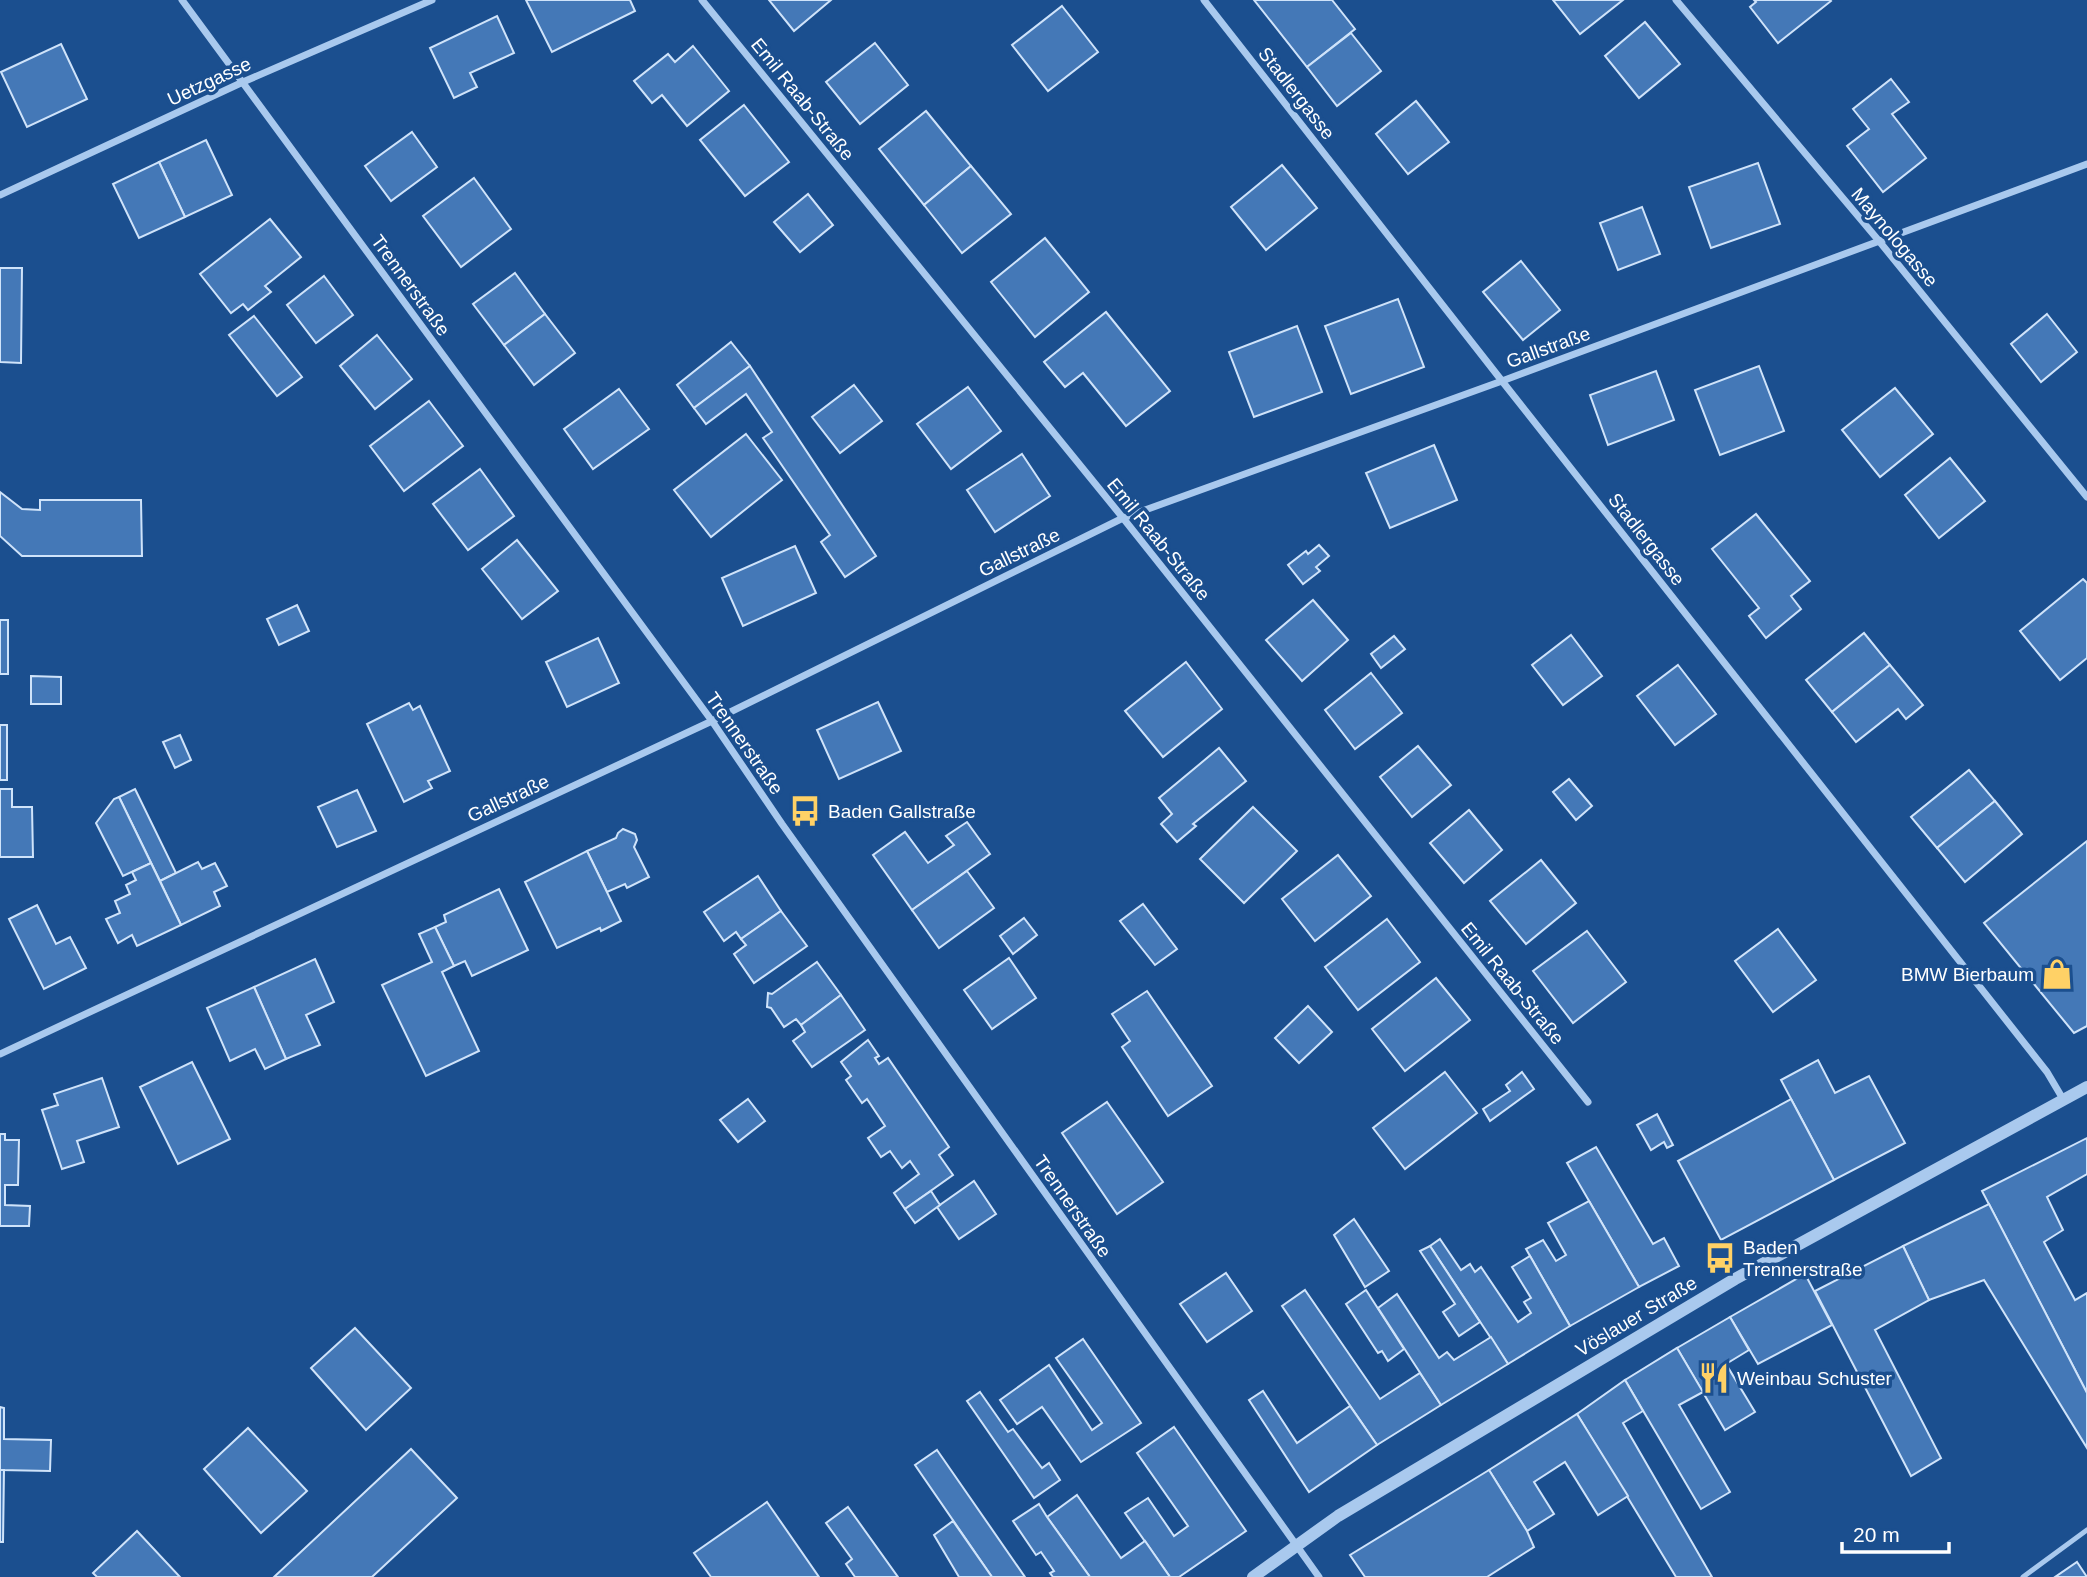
<svg xmlns="http://www.w3.org/2000/svg" width="2087" height="1577" viewBox="0 0 2087 1577" font-family="Helvetica,sans-serif">
  <style>
    .building { fill: #4478b7; stroke: #cfe3fa; stroke-width: 2 }
    .lines { fill: none; stroke-linecap: round; stroke-linejoin: round }
    .service { stroke: #a9c9ee; stroke-width: 5 }
    .minor { stroke: #a9c9ee; stroke-width: 7 }
    .tertiary { stroke: #a9c9ee; stroke-width: 12 }
    .labels { text-anchor: middle; stroke-width: 7; stroke-linejoin: round; paint-order: stroke }
    .street-label { font-size: 19px; fill: #fff; stroke: #1b4f8f }
    .poi-label { font-size: 19px; fill: #fff; stroke: #1b4f8f; text-anchor: start }
  </style>
  <rect width="100%" height="100%" fill="#1b4f8f"/>
  <!-- building -->
  <g class="building">
    <polygon points="526,0 630,0 635,11 552,52"/>
    <polygon points="769,0 831,0 794,31"/>
    <polygon points="1254,0 1332,0 1355,29 1307,67"/>
    <polygon points="1553,0 1623,0 1580,34"/>
    <polygon points="1754,0 1830,0 1831,1 1778,43 1750,7 1756,2"/>
    <polygon points="1062,6 1098,52 1048,91 1012,45"/>
    <polygon points="497,16 514,53 470,73 477,87 454,98 430,48"/>
    <polygon points="1645,22 1680,64 1639,98 1605,56"/>
    <polygon points="1351,33 1381,71 1337,106 1307,67"/>
    <polygon points="875,43 908,85 860,124 826,82"/>
    <polygon points="61,44 87,99 27,127 1,72"/>
    <polygon points="693,46 729,91 687,126 662,95 652,103 634,81 668,54 675,62"/>
    <polygon points="1891,79 1909,102 1892,114 1926,158 1883,192 1847,146 1869,129 1853,109"/>
    <polygon points="1416,101 1449,142 1408,174 1376,134"/>
    <polygon points="744,105 789,162 745,196 700,140"/>
    <polygon points="926,111 971,166 924,205 879,149"/>
    <polygon points="412,132 437,167 391,201 365,166"/>
    <polygon points="206,140 232,195 185,217 159,162"/>
    <polygon points="159,162 185,217 139,238 113,184"/>
    <polygon points="1758,163 1780,224 1711,248 1689,187"/>
    <polygon points="1282,165 1317,208 1266,250 1231,207"/>
    <polygon points="971,166 1011,214 962,253 924,205"/>
    <polygon points="474,178 511,229 461,267 423,216"/>
    <polygon points="808,194 833,225 800,252 774,222"/>
    <polygon points="1642,207 1660,254 1618,270 1600,223"/>
    <polygon points="270,219 301,257 265,286 271,292 248,310 243,304 231,313 200,274"/>
    <polygon points="1045,238 1089,292 1035,337 991,282"/>
    <polygon points="1521,261 1560,310 1523,340 1483,292"/>
    <polygon points="0,268 22,268 21,363 0,362"/>
    <polygon points="515,273 545,314 504,345 473,304"/>
    <polygon points="324,276 353,315 316,343 287,305"/>
    <polygon points="1398,299 1424,367 1351,394 1325,326"/>
    <polygon points="1106,312 1170,391 1126,426 1083,373 1065,387 1044,362"/>
    <polygon points="545,314 575,353 534,385 504,345"/>
    <polygon points="2047,314 2077,352 2041,382 2011,344"/>
    <polygon points="254,316 302,377 277,396 229,335"/>
    <polygon points="1297,326 1322,392 1254,417 1229,352"/>
    <polygon points="377,335 412,379 375,409 340,366"/>
    <polygon points="731,342 750,366 694,408 677,385"/>
    <polygon points="750,366 876,556 845,577 821,542 830,535 763,438 772,432 746,394 706,424 694,408"/>
    <polygon points="1759,366 1784,431 1720,455 1695,390"/>
    <polygon points="1656,371 1674,420 1608,445 1590,395"/>
    <polygon points="854,385 882,421 840,453 812,417"/>
    <polygon points="968,387 1001,431 951,469 917,424"/>
    <polygon points="1895,388 1933,434 1880,477 1842,430"/>
    <polygon points="619,389 649,429 593,469 564,429"/>
    <polygon points="429,401 463,446 404,491 370,446"/>
    <polygon points="746,434 782,480 711,537 674,490"/>
    <polygon points="1434,445 1457,500 1390,528 1366,473"/>
    <polygon points="1022,454 1050,496 995,532 967,490"/>
    <polygon points="1950,458 1985,501 1939,538 1905,495"/>
    <polygon points="480,469 514,516 468,550 433,504"/>
    <polygon points="0,492 22,509 40,510 40,500 141,500 142,556 22,556 0,536"/>
    <polygon points="1756,514 1810,581 1791,596 1801,609 1766,638 1749,616 1759,608 1712,549"/>
    <polygon points="517,540 558,591 522,619 482,569"/>
    <polygon points="1319,545 1329,556 1316,567 1320,571 1303,584 1288,565 1306,551 1308,554"/>
    <polygon points="795,546 816,593 743,626 722,578"/>
    <polygon points="2083,579 2087,583 2087,658 2060,680 2020,631"/>
    <polygon points="1313,600 1348,640 1302,681 1266,640"/>
    <polygon points="297,605 309,631 279,645 267,619"/>
    <rect x="0" y="620" width="8" height="54"/>
    <polygon points="1864,633 1890,665 1832,712 1806,680"/>
    <polygon points="1571,635 1602,676 1563,705 1532,665"/>
    <polygon points="1394,636 1405,649 1381,668 1371,654"/>
    <polygon points="598,638 619,683 567,707 546,662"/>
    <polygon points="1186,662 1222,709 1163,757 1125,711"/>
    <polygon points="1678,665 1716,714 1675,745 1637,696"/>
    <polygon points="1890,665 1923,705 1906,719 1898,709 1856,742 1832,712"/>
    <polygon points="1371,673 1402,713 1355,749 1325,710"/>
    <polygon points="31,676 61,677 61,704 31,704"/>
    <polygon points="878,702 901,751 839,779 817,730"/>
    <polygon points="409,703 413,710 420,706 450,771 428,781 432,788 404,802 367,724"/>
    <rect x="0" y="725" width="7" height="55"/>
    <polygon points="180,735 191,760 175,768 163,742"/>
    <polygon points="1418,746 1451,785 1412,817 1380,777"/>
    <polygon points="1219,748 1246,781 1193,824 1196,826 1177,842 1161,824 1172,814 1159,798"/>
    <polygon points="1969,770 1995,801 1937,848 1911,817"/>
    <polygon points="1569,779 1592,806 1576,820 1553,792"/>
    <polygon points="0,789 12,789 12,807 32,807 33,857 0,857"/>
    <polygon points="135,789 176,873 160,881 119,797"/>
    <polygon points="357,790 376,831 337,847 318,807"/>
    <polygon points="119,797 151,863 123,876 96,823 114,799"/>
    <polygon points="1995,801 2022,834 1965,882 1937,848"/>
    <polygon points="1253,807 1297,851 1244,903 1200,859"/>
    <polygon points="1469,810 1502,850 1464,883 1430,843"/>
    <polygon points="967,822 990,854 912,910 873,855 905,832 928,863 954,845 946,836"/>
    <polygon points="623,829 635,834 637,840 634,847 649,877 627,888 625,884 607,892 587,851 616,838 618,833"/>
    <polygon points="2087,841 2087,1026 2074,1033 1984,923"/>
    <polygon points="587,851 621,921 601,931 600,928 557,948 525,882"/>
    <polygon points="1338,855 1371,896 1315,941 1282,899"/>
    <polygon points="1541,860 1576,903 1526,944 1490,901"/>
    <polygon points="198,862 202,869 215,863 227,886 214,892 220,906 181,925 160,881"/>
    <polygon points="151,863 181,925 137,946 132,935 118,943 106,919 120,913 115,901 130,894 126,885 136,880 132,872"/>
    <polygon points="967,871 994,908 939,948 912,910"/>
    <polygon points="758,876 781,911 741,939 736,932 724,941 704,912"/>
    <polygon points="499,889 528,950 472,976 465,961 454,966 435,927 446,922 444,915"/>
    <polygon points="1143,904 1177,949 1155,965 1120,921"/>
    <polygon points="37,905 56,944 70,937 86,968 44,989 9,919"/>
    <polygon points="781,911 807,946 754,983 734,954 746,945 741,939"/>
    <polygon points="1024,918 1037,935 1013,954 1000,936"/>
    <polygon points="1387,919 1420,962 1358,1010 1325,967"/>
    <polygon points="435,927 454,966 442,972 479,1051 426,1076 382,985 432,962 419,934"/>
    <polygon points="1778,929 1816,980 1773,1012 1735,961"/>
    <polygon points="1587,931 1626,982 1573,1023 1533,971"/>
    <polygon points="1009,958 1036,998 992,1029 964,990"/>
    <polygon points="315,959 334,1002 306,1015 320,1045 286,1059 254,987"/>
    <polygon points="817,962 841,995 801,1025 796,1019 784,1027 771,1008 767,1007 768,993 772,994"/>
    <polygon points="1436,978 1470,1020 1405,1071 1372,1029"/>
    <polygon points="254,987 286,1059 265,1069 255,1049 230,1061 207,1008"/>
    <polygon points="1147,991 1212,1086 1168,1116 1122,1047 1130,1041 1112,1014"/>
    <polygon points="841,995 865,1030 812,1067 793,1041 805,1032 801,1025"/>
    <polygon points="1308,1006 1332,1032 1299,1063 1275,1038"/>
    <polygon points="868,1040 879,1056 875,1058 879,1064 888,1058 949,1147 939,1155 953,1175 905,1209 894,1193 919,1174 910,1161 902,1168 890,1151 881,1157 868,1138 885,1126 867,1099 862,1103 846,1080 851,1076 841,1062"/>
    <polygon points="1818,1060 1835,1093 1869,1076 1905,1143 1834,1180 1781,1080"/>
    <polygon points="192,1062 230,1139 178,1164 140,1087"/>
    <polygon points="1445,1072 1477,1113 1405,1169 1373,1128"/>
    <polygon points="1522,1072 1534,1089 1490,1121 1483,1109 1510,1091 1506,1085"/>
    <polygon points="102,1078 119,1127 77,1141 84,1162 62,1169 42,1110 58,1105 54,1094"/>
    <polygon points="748,1099 765,1121 738,1142 720,1120"/>
    <polygon points="1791,1099 1834,1180 1721,1240 1678,1161"/>
    <polygon points="1107,1102 1163,1182 1117,1214 1062,1133"/>
    <polygon points="1657,1114 1673,1145 1667,1148 1664,1142 1651,1150 1637,1125"/>
    <polygon points="0,1134 5,1134 5,1140 19,1140 18,1185 5,1185 5,1205 30,1206 29,1226 0,1226"/>
    <polygon points="2087,1138 2087,1174 2047,1197 2063,1230 2044,1242 2075,1300 2087,1293 2087,1393 1982,1191"/>
    <polygon points="1596,1147 1653,1244 1664,1238 1679,1266 1639,1287 1567,1163"/>
    <polygon points="974,1181 996,1214 959,1239 937,1207"/>
    <polygon points="931,1191 940,1205 915,1223 905,1209"/>
    <polygon points="1589,1201 1639,1287 1570,1326 1526,1249 1543,1240 1556,1261 1566,1255 1548,1223"/>
    <polygon points="1989,1204 2087,1393 2087,1448 1984,1280 1929,1300 1903,1246"/>
    <polygon points="1354,1219 1389,1271 1365,1287 1334,1235"/>
    <polygon points="1440,1239 1461,1270 1470,1264 1475,1272 1481,1267 1518,1322 1531,1313 1524,1302 1531,1298 1512,1267 1530,1256 1570,1326 1508,1364 1430,1246"/>
    <polygon points="1430,1246 1480,1322 1459,1336 1443,1312 1455,1304 1420,1251"/>
    <polygon points="1903,1246 1929,1300 1875,1330 1941,1458 1911,1476 1815,1291"/>
    <polygon points="1226,1273 1252,1311 1207,1342 1180,1304"/>
    <polygon points="1805,1274 1832,1325 1758,1364 1730,1317"/>
    <polygon points="1305,1290 1380,1399 1420,1373 1441,1405 1377,1445 1282,1306"/>
    <polygon points="1366,1290 1404,1349 1388,1361 1382,1351 1378,1353 1346,1304"/>
    <polygon points="1397,1294 1439,1358 1447,1352 1454,1360 1491,1337 1508,1364 1441,1405 1378,1308"/>
    <polygon points="1730,1317 1749,1350 1726,1364 1755,1412 1725,1430 1677,1348"/>
    <polygon points="355,1328 411,1388 366,1430 311,1368"/>
    <polygon points="1083,1339 1141,1423 1081,1462 1042,1407 1017,1424 1000,1400 1049,1365 1092,1430 1102,1423 1056,1358"/>
    <polygon points="1677,1348 1703,1392 1679,1405 1730,1492 1701,1509 1625,1380"/>
    <polygon points="1625,1380 1643,1411 1623,1423 1712,1577 1676,1577 1577,1414"/>
    <polygon points="1263,1391 1297,1443 1350,1406 1377,1445 1309,1492 1249,1400"/>
    <polygon points="980,1392 1008,1432 1013,1429 1042,1468 1049,1463 1060,1480 1034,1498 967,1401"/>
    <polygon points="0,1407 4,1408 4,1439 51,1440 50,1471 0,1470"/>
    <polygon points="1577,1414 1628,1496 1598,1515 1565,1462 1534,1482 1554,1514 1527,1531 1489,1470"/>
    <polygon points="1174,1427 1246,1531 1179,1577 1170,1577 1125,1513 1148,1498 1174,1536 1188,1526 1137,1453"/>
    <polygon points="248,1428 307,1491 261,1533 204,1469"/>
    <polygon points="411,1449 457,1498 372,1577 274,1577"/>
    <polygon points="937,1450 1025,1577 992,1577 915,1465"/>
    <polygon points="0,1470 4,1470 3,1542 0,1542"/>
    <polygon points="1489,1470 1527,1531 1534,1547 1487,1577 1365,1577 1350,1555"/>
    <polygon points="1077,1495 1121,1558 1145,1541 1170,1577 1090,1577 1047,1517"/>
    <polygon points="767,1502 819,1577 711,1577 694,1553"/>
    <polygon points="1039,1504 1047,1517 1090,1577 1053,1577 1050,1573 1054,1571 1041,1552 1036,1555 1013,1521"/>
    <polygon points="848,1507 898,1577 855,1577 846,1564 852,1559 826,1523"/>
    <polygon points="953,1521 992,1577 959,1577 934,1535"/>
    <polygon points="137,1531 180,1577 97,1577 93,1573"/>
    <polygon points="2077,1562 2087,1577 2055,1577"/>
  </g>
  <g class="lines">
    <!-- service -->
    <polyline class="service" points="2023,1577 2087,1530"/>
    <!-- minor -->
    <g class="minor">
      <polyline points="182,0 712,721 782,824 1319,1577"/>
      <polyline points="702,0 1123,518 1588,1102"/>
      <polyline points="1204,0 1502,381 2047,1072 2063,1099"/>
      <polyline points="1676,0 1879,241 2087,497"/>
      <polyline points="0,195 243,82 432,0"/>
      <polyline points="0,1054 712,721 1123,518 1502,381 2087,164"/>
    </g>
    <!-- tertiary -->
    <polyline class="tertiary" points="1253,1577 1338,1516 1735,1279 2087,1087"/>
  </g>
  <!-- icons -->
  <defs>
    <symbol id="bus-bare" viewBox="-9 -9 18 18"><path d="M-5-6H5V4H4V6H2V4H-2V6H-4V4H-5ZM-3.5-4V0h7V-4ZM-3.5 1.2v1.5H-2V1.2ZM2 1.2v1.5H3.5V1.2Z" fill="#ffd166" stroke="#1b4f8f" stroke-width="2.5" paint-order="stroke"/></symbol>
    <symbol id="shop-bare" viewBox="-9 -9 18 18"><path d="M-5-2.5h2.3a2.7 3.5 0 0 1 5.4 0H5L5.5 6h-11ZM-1.5-2.5h3a1.5 2.3 0 0 0-3 0Z" fill="#ffd166" stroke="#1b4f8f" stroke-width="2.5" paint-order="stroke"/></symbol>
    <symbol id="restaurant-bare" viewBox="-9 -9 18 18"><path d="M-5-6h1v4h1v-4h1v4h1v-4h1v5L-1.5 .5V6h-2V.5L-5-1ZM5-6V6H3V1.5H1.5Q1.5-4 5-6Z" fill="#ffd166" stroke="#1b4f8f" stroke-width="2.5" paint-order="stroke"/></symbol>
  </defs>
  <g fill-rule="evenodd">
    <use href="#bus-bare" x="783" y="789" width="44" height="44"/>
    <use href="#shop-bare" x="2035" y="952" width="44" height="44"/>
    <use href="#bus-bare" x="1698" y="1236" width="44" height="44"/>
    <use href="#restaurant-bare" x="1692" y="1356" width="44" height="44"/>
  </g>
  <g class="labels">
    <!-- street labels -->
    <g class="street-label">
      <text transform="translate(209 81) rotate(-25)" y="7">Uetzgasse</text>
      <text transform="translate(1297 93) rotate(52)" y="7">Stadlergasse</text>
      <text transform="translate(803 99) rotate(51)" y="7">Emil Raab-Straße</text>
      <text transform="translate(1895 237) rotate(50)" y="7">Maynologasse</text>
      <text transform="translate(411 285) rotate(54)" y="7">Trennerstraße</text>
      <text transform="translate(1548 347) rotate(-20)" y="7">Gallstraße</text>
      <text transform="translate(1159 539) rotate(51)" y="7">Emil Raab-Straße</text>
      <text transform="translate(1647 539) rotate(52)" y="7">Stadlergasse</text>
      <text transform="translate(1019 552) rotate(-26)" y="7">Gallstraße</text>
      <text transform="translate(745 743) rotate(55)" y="7">Trennerstraße</text>
      <text transform="translate(508 798) rotate(-25)" y="7">Gallstraße</text>
      <text transform="translate(1513 983) rotate(51)" y="7">Emil Raab-Straße</text>
      <text transform="translate(1073 1206) rotate(55)" y="7">Trennerstraße</text>
      <text transform="translate(1636 1316) rotate(-31)" y="7">Vöslauer Straße</text>
    </g>
    <!-- poi labels -->
    <g class="poi-label">
      <text x="828" y="818">Baden Gallstraße</text>
      <text x="2034" y="981" text-anchor="end">BMW Bierbaum</text>
      <text x="1743" y="1254">Baden<tspan x="1743" dy="22">Trennerstraße</tspan></text>
      <text x="1737" y="1385">Weinbau Schuster</text>
    </g>
  </g>
  <!-- scale -->
  <path d="M1842 1542v10h107v-10" fill="none" stroke="#ffffff" stroke-width="3.5"/>
  <text x="1853" y="1542" font-size="21" fill="#ffffff" stroke="#1b4f8f" stroke-width="5" paint-order="stroke">20 m</text>
</svg>
